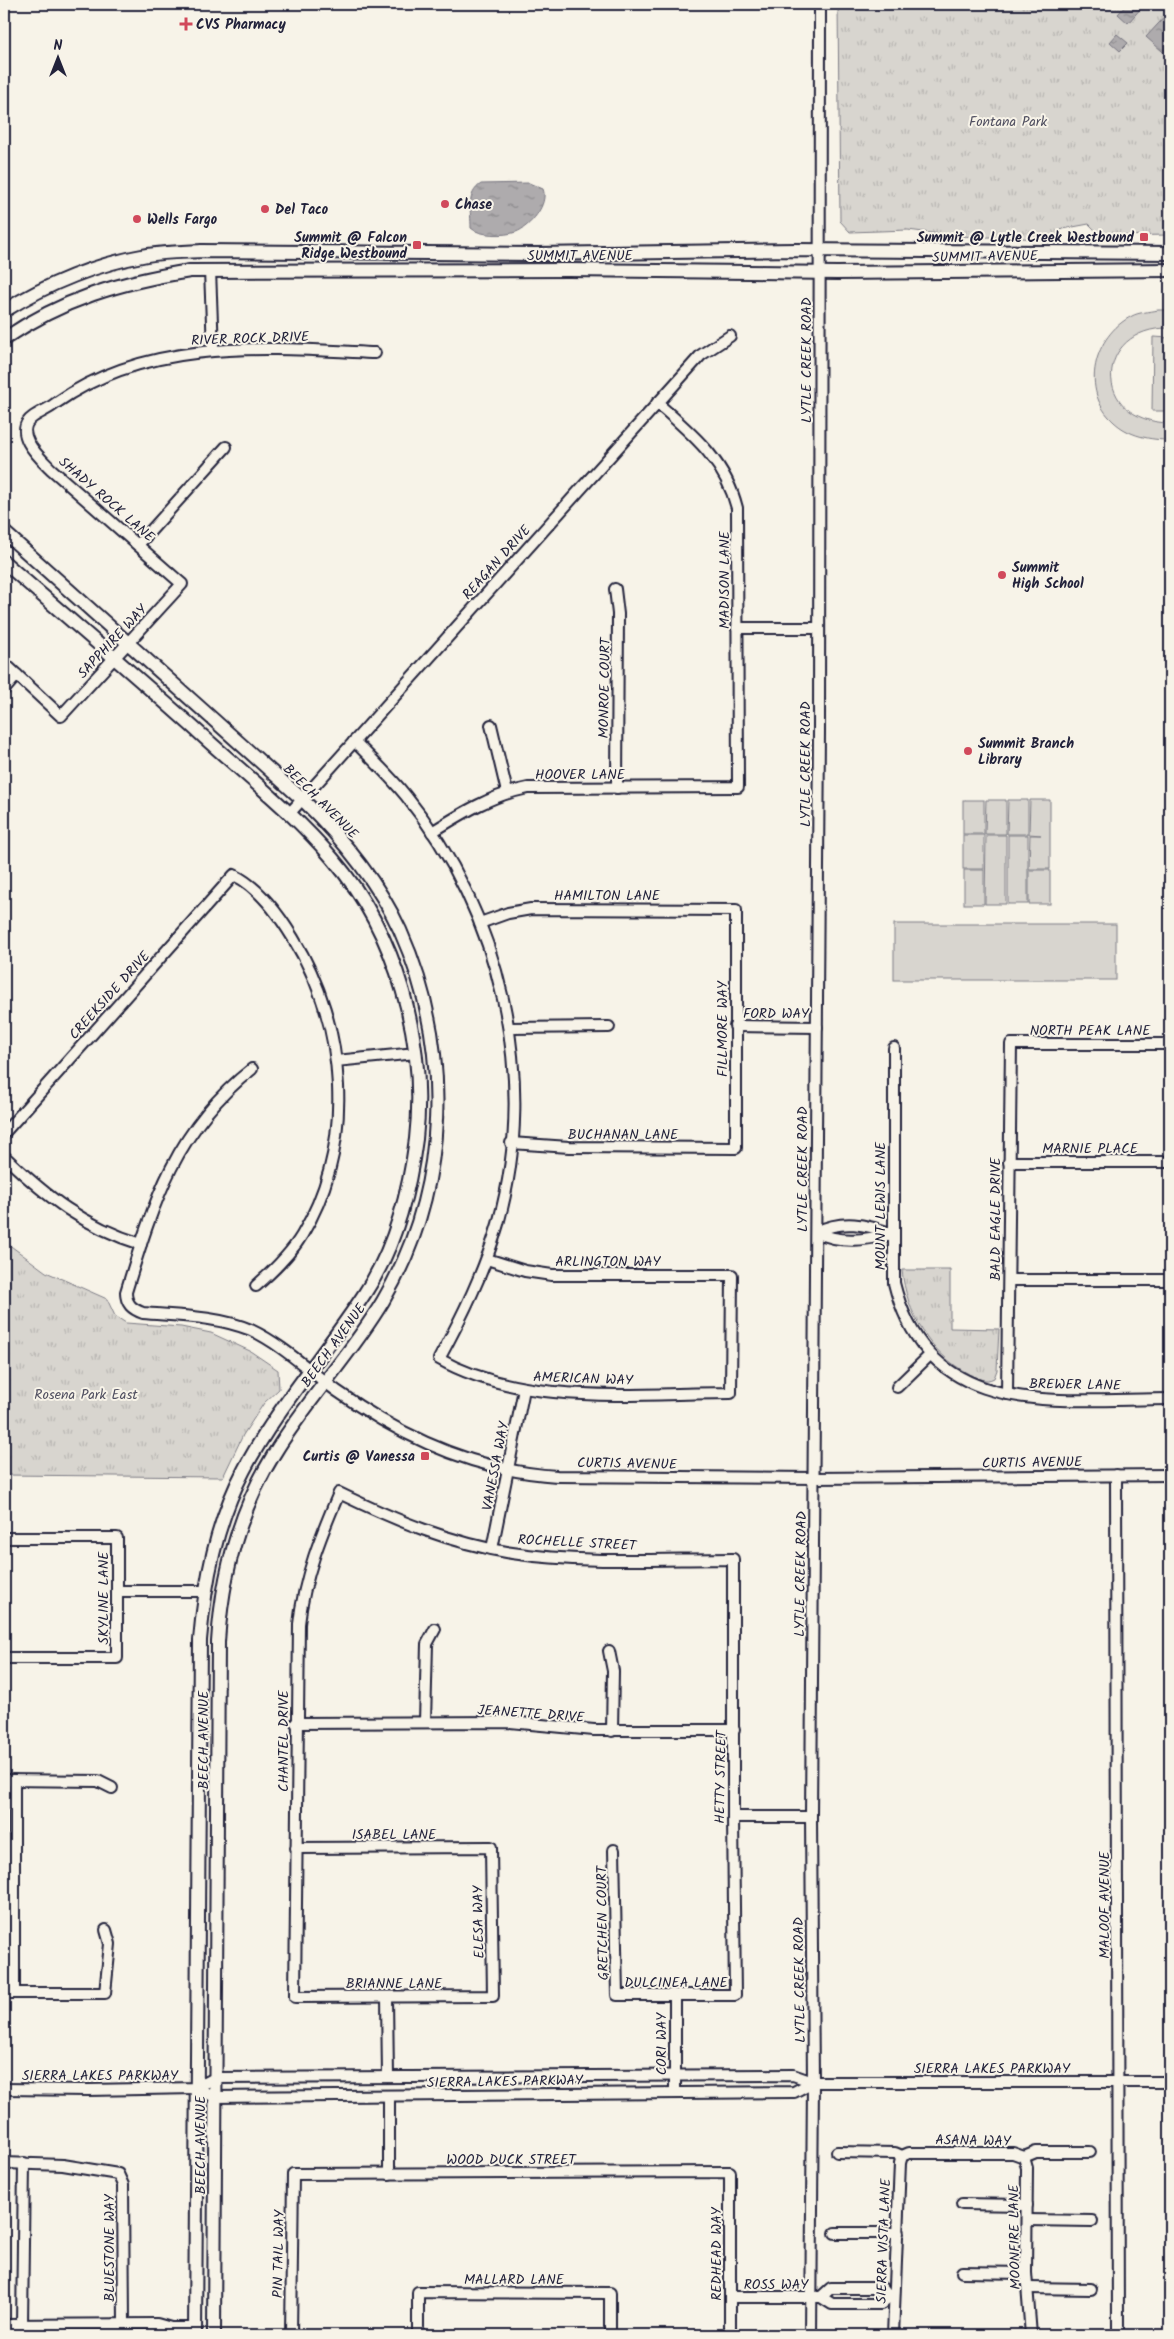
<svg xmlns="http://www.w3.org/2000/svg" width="1174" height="2339" viewBox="0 0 1174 2339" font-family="Kalam,sans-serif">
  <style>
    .green { fill: #d8d5cf; stroke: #7d7c85 }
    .park { fill: url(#park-tufts); stroke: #7d7c85 }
    .water { fill: url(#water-ripples); stroke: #76747f }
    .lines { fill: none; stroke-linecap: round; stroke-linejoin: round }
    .minor-casing { stroke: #22223b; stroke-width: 14 }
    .major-casing { stroke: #22223b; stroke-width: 16 }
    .minor { stroke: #f7f3e8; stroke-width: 10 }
    .major { stroke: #f7f3e8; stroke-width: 12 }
    .poi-dot { fill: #d1495b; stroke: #f7f3e8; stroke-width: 2 }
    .labels { text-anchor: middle; stroke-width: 4; stroke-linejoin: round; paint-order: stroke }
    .poi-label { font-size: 14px; font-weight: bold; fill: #22223b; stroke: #f7f3e8; text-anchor: start }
    .park-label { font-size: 14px; fill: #504f60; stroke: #f7f3e8 }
    .street-label { font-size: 14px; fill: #22223b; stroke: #f7f3e8 }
  </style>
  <defs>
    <pattern id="park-tufts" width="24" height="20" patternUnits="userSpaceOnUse" patternTransform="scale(1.25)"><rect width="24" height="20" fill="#d8d5cf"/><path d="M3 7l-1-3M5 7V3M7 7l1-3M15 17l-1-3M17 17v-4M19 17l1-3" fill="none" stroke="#b9b7b3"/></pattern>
    <pattern id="water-ripples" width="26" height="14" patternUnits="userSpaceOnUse" patternTransform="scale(1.25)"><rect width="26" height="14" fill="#aeabad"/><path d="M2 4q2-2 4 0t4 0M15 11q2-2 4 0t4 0" fill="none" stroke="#8d8b8e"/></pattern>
  </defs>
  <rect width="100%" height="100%" fill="#f7f3e8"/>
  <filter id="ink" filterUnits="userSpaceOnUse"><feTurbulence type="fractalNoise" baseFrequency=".02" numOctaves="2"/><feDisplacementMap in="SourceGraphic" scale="10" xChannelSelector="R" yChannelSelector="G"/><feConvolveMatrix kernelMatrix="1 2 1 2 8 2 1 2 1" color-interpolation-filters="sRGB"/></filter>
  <g filter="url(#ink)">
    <!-- green -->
    <g class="green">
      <path d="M1158 310H1170V328C1093 327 1091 422 1170 423V440C1150 440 1129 436 1114 422 1079 391 1094 335 1132 316 1139 312 1150 312 1158 310Z"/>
      <polygon points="1153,337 1170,338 1170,411 1152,411"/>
      <rect x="963" y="800" width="21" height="34"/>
      <polygon points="986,800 1006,800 1006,834 985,834"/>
      <polygon points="1008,800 1028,800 1028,834 1007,834"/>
      <polygon points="1030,800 1050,800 1050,869 1029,869 1030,835 1041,835 1029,834"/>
      <rect x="963" y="835" width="21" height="34"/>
      <polygon points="986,835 1006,835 1006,904 985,904"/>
      <rect x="1008" y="835" width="20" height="69"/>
      <rect x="964" y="870" width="20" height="34"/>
      <rect x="1029" y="870" width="21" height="34"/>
      <rect x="894" y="924" width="222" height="56"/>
    </g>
    <!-- park -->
    <g class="park">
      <polygon points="838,4 1170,4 1170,235 1101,236 1089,224 1062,229 1053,239 954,236 908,230 850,232 840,221"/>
      <polygon points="4,1241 46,1272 107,1299 115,1316 126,1323 181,1327 211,1333 250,1351 278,1370 279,1389 264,1403 243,1435 223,1477 4,1475"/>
      <path d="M902 1270H950V1328L999 1329 997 1370 994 1378C985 1383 978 1378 969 1374 930 1354 906 1312 902 1270Z"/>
    </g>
    <!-- water -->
    <g class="water">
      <polygon points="1127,4 1141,4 1143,6 1128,23 1118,14"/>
      <polygon points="1170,11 1170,58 1146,37"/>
      <polygon points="1117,34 1128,43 1120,51 1110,42"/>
      <path d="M529 183 543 189C549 204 530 227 516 232 505 236 479 236 471 228 471 211 466 194 481 184Z"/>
    </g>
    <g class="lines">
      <defs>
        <g id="minor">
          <polyline points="210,270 213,350"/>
          <polyline points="138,545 226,447"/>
          <polyline points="615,589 618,614 617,788"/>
          <polyline points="737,628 819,628"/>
          <path d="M4 663 61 716 182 584 51 469C40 458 11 432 33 417 40 412 49 409 56 403 149 337 267 348 375 353"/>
          <polyline points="4,690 17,675"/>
          <polyline points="491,725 507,792"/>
          <path d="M354 741C372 759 390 776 406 796 501 913 539 1078 498 1224 484 1272 463 1315 439 1359 524 1407 636 1393 731 1393L732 1275H552L525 1271 487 1259"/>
          <polyline points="289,814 701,355 730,336"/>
          <path d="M432 832C464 812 492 795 528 788L738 787 737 508C725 460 692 434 657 403"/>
          <polyline points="480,923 508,913 531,909 736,910 736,1148 569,1147 511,1143"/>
          <polyline points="735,1026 817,1027"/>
          <polyline points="509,1028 609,1027"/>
          <path d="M894 1048V1283C928 1422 1059 1399 1170 1399"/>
          <polyline points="336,1061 416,1053"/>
          <path d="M252 1069C175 1129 153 1204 126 1292 126 1304 132 1309 143 1313 178 1316 217 1316 251 1330 283 1345 309 1371 337 1391 403 1438 476 1471 557 1476L814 1478 1170 1475"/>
          <path d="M4 1133 234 875C259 887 279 915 293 938 347 1026 356 1145 302 1235 290 1255 273 1271 256 1286"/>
          <path d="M4 1156C47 1197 83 1226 141 1244"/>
          <polyline points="1009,1162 1170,1162"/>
          <path d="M816 1232C843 1219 865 1224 893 1234"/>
          <path d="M816 1232C841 1244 865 1240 892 1234"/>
          <polyline points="1009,1280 1170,1280"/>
          <polyline points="897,1387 930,1355"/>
          <polyline points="1007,1394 1011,1044 1170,1044"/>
          <polyline points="1116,1475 1118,2335"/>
          <polyline points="4,1538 117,1538 117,1658 4,1658"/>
          <polyline points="492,1549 524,1389"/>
          <polyline points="117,1591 204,1591"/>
          <polyline points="609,1651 613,1671 612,1731"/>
          <polyline points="425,1722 427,1644 435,1629"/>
          <polyline points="296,1723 510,1722 594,1730 734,1730"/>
          <polyline points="4,1780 98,1781 112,1788"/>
          <polyline points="733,1817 811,1817"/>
          <path d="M296 1848 491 1847 493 1996 295 1997 299 1624C304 1577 321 1535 339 1493 395 1520 450 1543 512 1553 584 1564 660 1559 733 1559V1817L735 1995H617L614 1850"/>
          <polyline points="4,1993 105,1993 110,1944 106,1930"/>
          <polyline points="14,1993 14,1780"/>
          <polyline points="387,1997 388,2077"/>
          <polyline points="196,2088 215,2097 794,2092 813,2082"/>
          <polyline points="4,2089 88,2090 196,2088 215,2078 793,2075 813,2082 1170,2082"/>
          <polyline points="675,2093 675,1995"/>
          <polyline points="837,2152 895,2153 902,2156"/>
          <polyline points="1024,2157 1036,2152 1090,2152"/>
          <polyline points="4,2163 63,2165 118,2174 123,2185 124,2324"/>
          <polyline points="389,2174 389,2096"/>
          <polyline points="962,2204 1027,2205"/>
          <polyline points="1027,2220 1092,2221"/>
          <polyline points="835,2233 898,2233"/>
          <polyline points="962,2272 1026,2273"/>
          <polyline points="1028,2288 1091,2289"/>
          <polyline points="730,2297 821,2297 832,2304 881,2304 889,2297 882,2288 831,2288 821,2297"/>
          <polyline points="4,2325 157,2324 171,2328 195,2328"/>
          <polyline points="22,2325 24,2163"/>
          <polyline points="291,2335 293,2174 730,2172 730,2335"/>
          <polyline points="418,2335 418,2292 610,2293 610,2335"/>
          <polyline points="811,2335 813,2082 811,1817 819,731 820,4"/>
          <polyline points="893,2335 900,2163 902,2156 909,2153 1013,2153 1024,2157 1027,2168 1026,2273 1031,2335"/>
        </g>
        <g id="major">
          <path d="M4 311C47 284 97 264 147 255 164 252 183 252 201 251L537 254 796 250 1170 253"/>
          <path d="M4 339C63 299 120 282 190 271L569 270 837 273 1170 270"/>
          <path d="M4 532 302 799C341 837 377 880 400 930 453 1048 449 1189 383 1301 351 1355 306 1401 274 1454 239 1511 222 1576 218 1642L214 2335"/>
          <path d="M4 562C71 621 139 678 205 738 248 777 295 814 333 859 397 934 427 1042 416 1139 409 1192 395 1248 365 1293 326 1353 277 1407 244 1470 216 1523 205 1581 200 1640L195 2335"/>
        </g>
      </defs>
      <!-- minor casing -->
      <use href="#minor" class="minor-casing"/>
      <!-- major casing -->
      <use href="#major" class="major-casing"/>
      <!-- minor -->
      <use href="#minor" class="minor"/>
      <!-- major -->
      <use href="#major" class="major"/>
    </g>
  </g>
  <!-- markers -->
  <g class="poi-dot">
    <path d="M183.5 16.5h5v5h5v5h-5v5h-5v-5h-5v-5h5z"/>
    <circle cx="445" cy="204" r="5"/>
    <circle cx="265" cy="209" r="5"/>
    <circle cx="137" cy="219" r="5"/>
    <rect x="1139" y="232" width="10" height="10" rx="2.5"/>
    <rect x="412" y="240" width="10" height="10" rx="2.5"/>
    <circle cx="1002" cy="575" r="5"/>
    <circle cx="968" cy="751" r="5"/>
    <rect x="420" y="1451" width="10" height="10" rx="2.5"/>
  </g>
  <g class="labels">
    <!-- poi labels -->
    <g class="poi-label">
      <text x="196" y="29">CVS Pharmacy</text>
      <text x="455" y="209">Chase</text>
      <text x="275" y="214">Del Taco</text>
      <text x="147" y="224">Wells Fargo</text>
      <text x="407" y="242" text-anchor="end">Summit @ Falcon<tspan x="407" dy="16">Ridge Westbound</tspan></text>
      <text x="1134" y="242" text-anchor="end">Summit @ Lytle Creek Westbound</text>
      <text x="1012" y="572">Summit<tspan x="1012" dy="16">High School</tspan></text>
      <text x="978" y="748">Summit Branch<tspan x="978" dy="16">Library</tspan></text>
      <text x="415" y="1461" text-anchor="end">Curtis @ Vanessa</text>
    </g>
    <!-- park labels -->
    <g class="park-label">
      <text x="1008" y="126">Fontana Park</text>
      <text x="86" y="1399">Rosena Park East</text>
    </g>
    <!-- street labels -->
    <g class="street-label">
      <text x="580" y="260">SUMMIT AVENUE</text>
      <text transform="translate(985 256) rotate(-1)" y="5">SUMMIT AVENUE</text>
      <text transform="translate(250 338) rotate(-2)" y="5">RIVER ROCK DRIVE</text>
      <text transform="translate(806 360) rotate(-90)" y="5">LYTLE CREEK ROAD</text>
      <text transform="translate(107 499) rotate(41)" y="5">SHADY ROCK LANE</text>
      <text transform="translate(496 562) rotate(-48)" y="5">REAGAN DRIVE</text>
      <text transform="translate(724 580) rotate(-90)" y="5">MADISON LANE</text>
      <text transform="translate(112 641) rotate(-47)" y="5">SAPPHIRE WAY</text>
      <text transform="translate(604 688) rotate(-89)" y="5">MONROE COURT</text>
      <text transform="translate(805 764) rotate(-90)" y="5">LYTLE CREEK ROAD</text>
      <text x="580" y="779">HOOVER LANE</text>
      <text transform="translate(321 801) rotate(45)" y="5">BEECH AVENUE</text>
      <text x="607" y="900">HAMILTON LANE</text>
      <text transform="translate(109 995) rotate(-48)" y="5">CREEKSIDE DRIVE</text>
      <text x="776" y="1018">FORD WAY</text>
      <text transform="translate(722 1029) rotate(-90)" y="5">FILLMORE WAY</text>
      <text x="1090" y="1035">NORTH PEAK LANE</text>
      <text x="623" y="1139">BUCHANAN LANE</text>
      <text x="1090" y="1153">MARNIE PLACE</text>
      <text transform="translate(802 1169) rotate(-90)" y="5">LYTLE CREEK ROAD</text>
      <text transform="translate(880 1206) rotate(-90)" y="5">MOUNT LEWIS LANE</text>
      <text transform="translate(995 1219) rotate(-90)" y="5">BALD EAGLE DRIVE</text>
      <text x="608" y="1266">ARLINGTON WAY</text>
      <text transform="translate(333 1345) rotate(-54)" y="5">BEECH AVENUE</text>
      <text transform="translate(583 1378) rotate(2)" y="5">AMERICAN WAY</text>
      <text transform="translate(1075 1384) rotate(1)" y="5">BREWER LANE</text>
      <text transform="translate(1032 1462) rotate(-1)" y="5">CURTIS AVENUE</text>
      <text transform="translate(627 1463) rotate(1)" y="5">CURTIS AVENUE</text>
      <text transform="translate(495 1466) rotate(-79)" y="5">VANESSA WAY</text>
      <text transform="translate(577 1542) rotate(3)" y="5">ROCHELLE STREET</text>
      <text transform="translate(800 1574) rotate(-89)" y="5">LYTLE CREEK ROAD</text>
      <text transform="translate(103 1598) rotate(-90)" y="5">SKYLINE LANE</text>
      <text transform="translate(531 1713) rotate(4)" y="5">JEANETTE DRIVE</text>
      <text transform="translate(203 1740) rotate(-90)" y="5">BEECH AVENUE</text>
      <text transform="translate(283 1741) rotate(-90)" y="5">CHANTEL DRIVE</text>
      <text transform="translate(720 1777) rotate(-89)" y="5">HETTY STREET</text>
      <text x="394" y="1839">ISABEL LANE</text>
      <text transform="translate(1104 1905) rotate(-90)" y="5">MALOOF AVENUE</text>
      <text transform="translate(478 1922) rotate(-91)" y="5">ELESA WAY</text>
      <text transform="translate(602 1923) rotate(-91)" y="5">GRETCHEN COURT</text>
      <text transform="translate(799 1980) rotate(-91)" y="5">LYTLE CREEK ROAD</text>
      <text x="676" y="1987">DULCINEA LANE</text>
      <text x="394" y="1988">BRIANNE LANE</text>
      <text transform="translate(661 2044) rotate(-90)" y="5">CORI WAY</text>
      <text x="992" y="2073">SIERRA LAKES PARKWAY</text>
      <text x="100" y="2080">SIERRA LAKES PARKWAY</text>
      <text transform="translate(505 2081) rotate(-1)" y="5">SIERRA LAKES PARKWAY</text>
      <text transform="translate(973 2140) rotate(1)" y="5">ASANA WAY</text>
      <text transform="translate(200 2145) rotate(-90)" y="5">BEECH AVENUE</text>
      <text x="511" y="2164">WOOD DUCK STREET</text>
      <text transform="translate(1014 2237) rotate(-91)" y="5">MOONFIRE LANE</text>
      <text transform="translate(883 2241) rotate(-88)" y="5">SIERRA VISTA LANE</text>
      <text transform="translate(109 2248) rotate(-90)" y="5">BLUESTONE WAY</text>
      <text transform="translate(278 2254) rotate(-89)" y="5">PIN TAIL WAY</text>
      <text transform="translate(716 2254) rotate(-90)" y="5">REDHEAD WAY</text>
      <text x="514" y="2284">MALLARD LANE</text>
      <text x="776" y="2289">ROSS WAY</text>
    </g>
  </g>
  <!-- margin -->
  <rect width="1174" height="2339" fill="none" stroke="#f7f3e8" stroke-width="20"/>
  <rect x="10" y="10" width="1154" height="2319" fill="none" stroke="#22223b" stroke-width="2" filter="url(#ink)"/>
  <!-- north arrow -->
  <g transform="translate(58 58)" stroke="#f7f3e8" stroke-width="4" paint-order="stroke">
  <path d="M0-4L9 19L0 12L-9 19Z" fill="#22223b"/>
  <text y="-8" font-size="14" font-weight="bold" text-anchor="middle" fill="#22223b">N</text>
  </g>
</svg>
